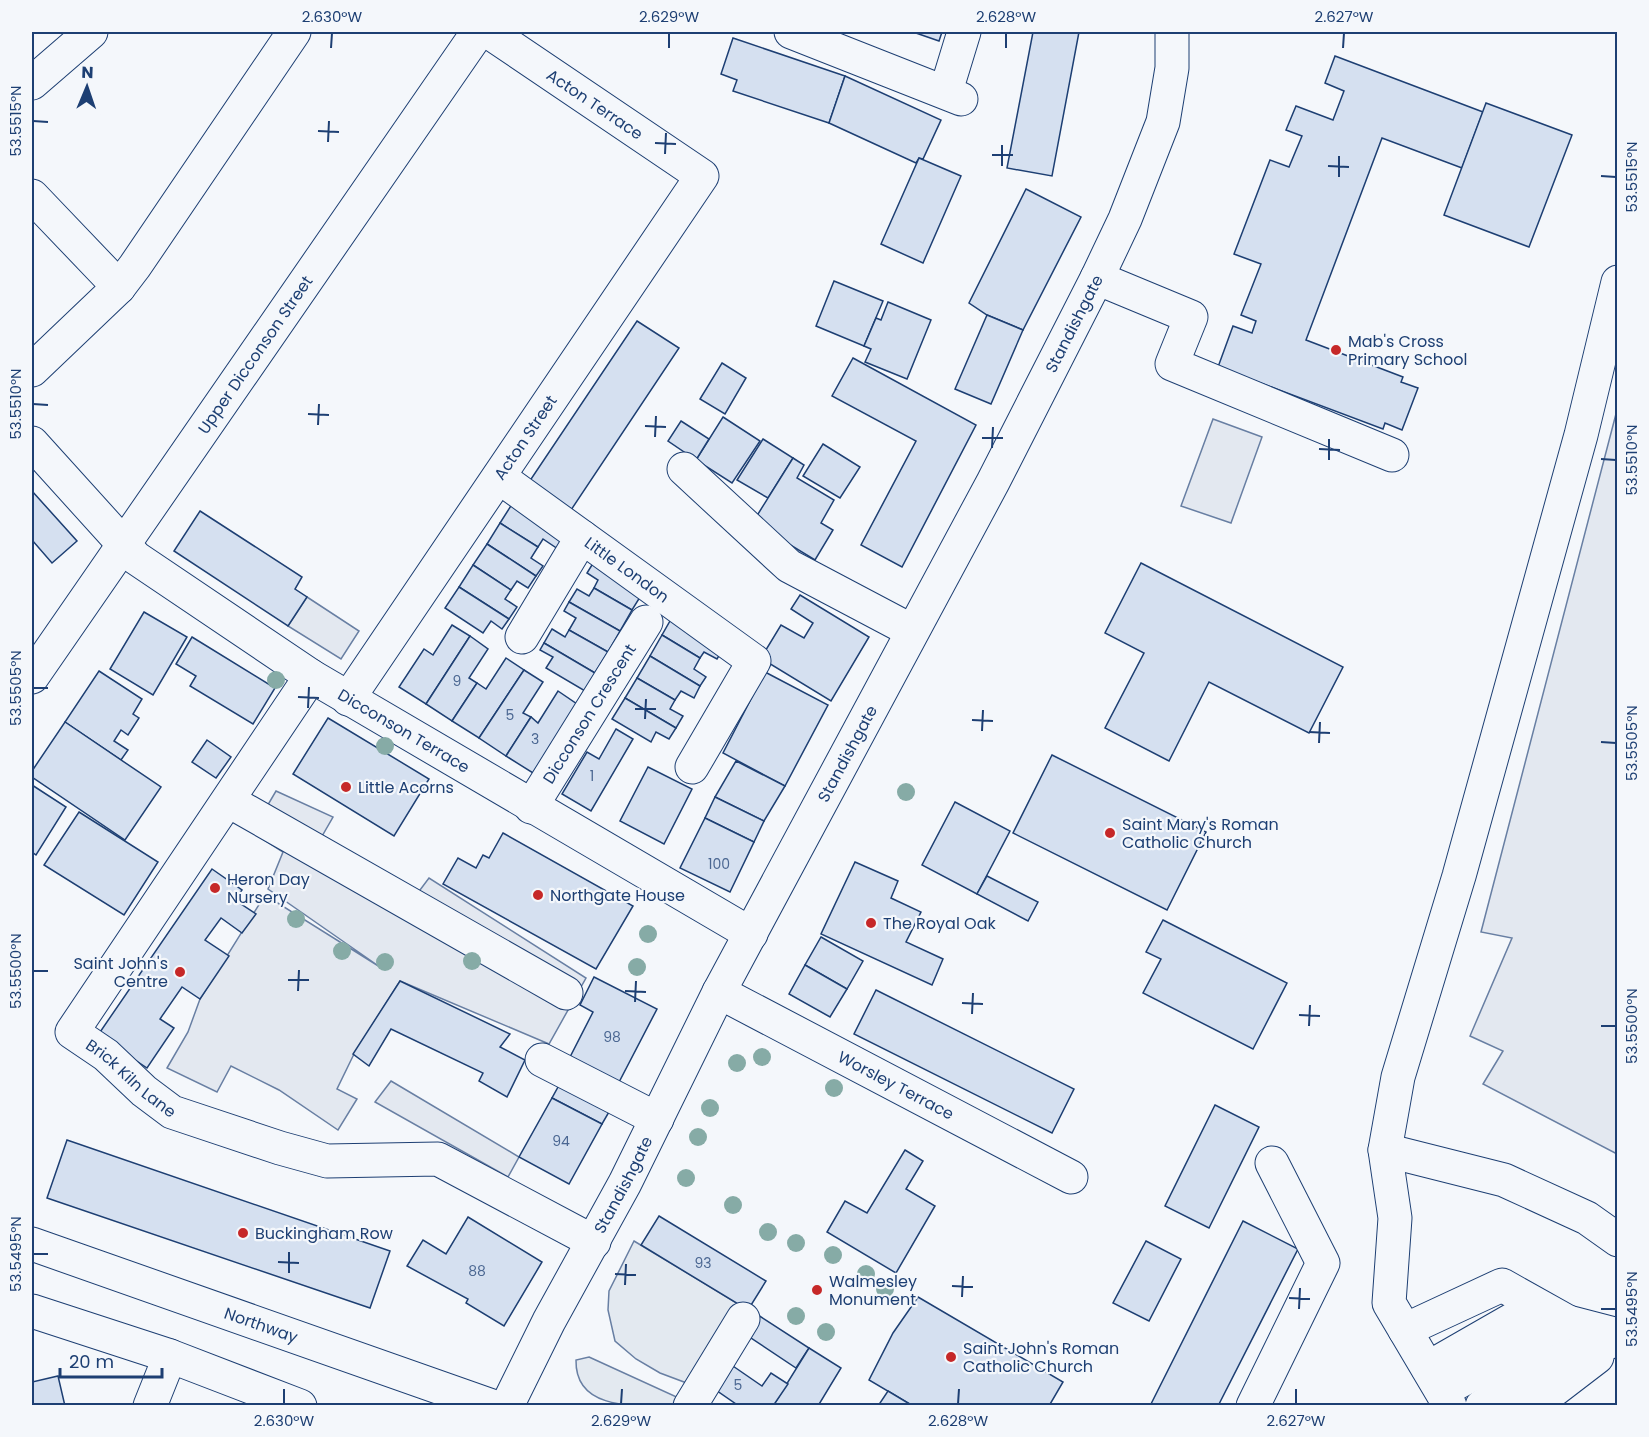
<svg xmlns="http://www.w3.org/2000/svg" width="1649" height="1437" viewBox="0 0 1649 1437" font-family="Poppins,sans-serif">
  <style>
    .green { fill: #e3e9f0; stroke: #687fa3; stroke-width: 1.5 }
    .parking { fill: #e3e8f0; stroke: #687fa3; stroke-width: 1.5 }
    .building { fill: #d5e0f0; stroke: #1d3f73; stroke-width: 1.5 }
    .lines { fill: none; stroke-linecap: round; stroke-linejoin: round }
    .minor-casing { stroke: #1d3f73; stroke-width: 35 }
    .major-casing { stroke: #1d3f73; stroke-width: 35 }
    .minor { stroke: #f4f7fb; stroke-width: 33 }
    .major { stroke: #f4f7fb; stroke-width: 33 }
    .tree { fill: #86aba6 }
    .ticks { fill: none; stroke: #1d3f73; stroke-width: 2 }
    .poi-dot { fill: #c62828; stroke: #f4f7fb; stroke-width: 2 }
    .labels { text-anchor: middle; stroke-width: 4.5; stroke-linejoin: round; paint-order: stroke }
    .number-label { font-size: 14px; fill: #4b6792 }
    .street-label { font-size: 16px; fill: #1d3f73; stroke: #f4f7fb }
    .poi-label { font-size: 16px; fill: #1d3f73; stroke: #f4f7fb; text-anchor: start }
    .neatline { fill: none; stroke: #1d3f73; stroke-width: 2 }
    .ticks-label { font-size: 15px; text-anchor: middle; fill: #1d3f73 }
  </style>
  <rect width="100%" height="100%" fill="#f4f7fb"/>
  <!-- green -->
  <g class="green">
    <polygon points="634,1241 740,1305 692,1385 660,1373 636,1359 615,1341 608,1310 609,1291"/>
    <path d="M589 1357 681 1399 676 1405C640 1405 575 1413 576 1360Z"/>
  </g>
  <!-- parking -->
  <g class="parking">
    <polygon points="1617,410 1618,1154 1617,1154 1483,1084 1503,1051 1470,1036 1512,938 1481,932"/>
    <polygon points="1213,419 1262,437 1231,523 1181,506"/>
    <polygon points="307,597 359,631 341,659 288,626"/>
    <polygon points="276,791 333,817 321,838 417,894 429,878 586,978 549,1044 400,981 354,1054 337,1089 357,1099 338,1130 279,1090 231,1066 217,1092 167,1068 188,1032 200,999 265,895 380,967 268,889 283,852 252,832"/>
    <polygon points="391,1081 519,1157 508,1177 375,1102"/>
  </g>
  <!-- building -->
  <g class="building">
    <polygon points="913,32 942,32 939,41"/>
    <polygon points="1033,32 1079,32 1052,176 1007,168"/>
    <polygon points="733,38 845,76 829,123 733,91 737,80 721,74"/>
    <polygon points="1335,56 1483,112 1462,168 1382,138 1306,340 1403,377 1401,382 1418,388 1402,430 1385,423 1383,429 1218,367 1233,326 1252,333 1256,321 1241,315 1261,264 1234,254 1270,160 1289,167 1302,136 1286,130 1296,106 1333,120 1344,91 1325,83"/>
    <polygon points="845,76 941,120 923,159 919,158 916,163 829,123"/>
    <polygon points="1486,103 1572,135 1529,247 1444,215"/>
    <polygon points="919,158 961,176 923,263 881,244"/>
    <polygon points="1026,189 1081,217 1023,330 987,315 969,303"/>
    <polygon points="834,281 883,301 864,346 816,326"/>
    <polygon points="888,302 931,320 907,379 865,362 871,349 864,346 876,318 881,320"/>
    <polygon points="987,315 1023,330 991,404 955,389"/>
    <polygon points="637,321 679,348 567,516 525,488"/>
    <polygon points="853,358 976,425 902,567 861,545 916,441 832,396"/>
    <polygon points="722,363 746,378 725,414 700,399"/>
    <polygon points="723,417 760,441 732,483 696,460"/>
    <polygon points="681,421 709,439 696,460 668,441"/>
    <polygon points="763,439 793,458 768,498 737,480"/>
    <polygon points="823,444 860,467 840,498 803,476"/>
    <polygon points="793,458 804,465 797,478 834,500 821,523 833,530 815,560 753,522"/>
    <polygon points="32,491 77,541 52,563 32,540"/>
    <polygon points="514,501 567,535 558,549 543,539 538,547 500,523"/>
    <polygon points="200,511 302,577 295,589 307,597 288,626 174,551"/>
    <polygon points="500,523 538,547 531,558 543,566 536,576 487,544"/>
    <polygon points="487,544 536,576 528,588 517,581 511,590 473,565"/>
    <polygon points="595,560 645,589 632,610 594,588 598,580 587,573"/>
    <polygon points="1141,563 1343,667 1309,733 1209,682 1169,761 1105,728 1144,653 1105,633"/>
    <polygon points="473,565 511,590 505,599 517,607 509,619 459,587"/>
    <polygon points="459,587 509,619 502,629 491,621 483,633 445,608"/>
    <polygon points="594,588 632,610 620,631 569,602 577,589 589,596"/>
    <polygon points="800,595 869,637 831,701 767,662 770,657 764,653 781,625 804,638 813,623 791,609"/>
    <polygon points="569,602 620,631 608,652 569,630 576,618 564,611"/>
    <polygon points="144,612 187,637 153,695 110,669"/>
    <polygon points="674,614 726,644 717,659 704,652 700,658 662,635"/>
    <polygon points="452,625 470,636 426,704 399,687 424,649 433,655"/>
    <polygon points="552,629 565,637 569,630 608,652 595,673 544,643"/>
    <polygon points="662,635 700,658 694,669 706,677 700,686 650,656"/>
    <polygon points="470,636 488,649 469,678 477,683 452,721 426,704"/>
    <polygon points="192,637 275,688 253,724 190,686 196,676 176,664"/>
    <polygon points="544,643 595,673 585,691 546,668 553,657 540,650"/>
    <polygon points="650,656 700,686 694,698 681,691 675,700 637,678"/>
    <polygon points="506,658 524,670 479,738 452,721 477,683 486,689"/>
    <polygon points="524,670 543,682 523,713 531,717 506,756 479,738"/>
    <polygon points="99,671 142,699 133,714 139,718 128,735 121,730 114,741 128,750 121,760 65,722"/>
    <polygon points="765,672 828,705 785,786 723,753"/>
    <polygon points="637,678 675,700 670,709 683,716 676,728 625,698"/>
    <polygon points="558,691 577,704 533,773 506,756 531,717 538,723"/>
    <polygon points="625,698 676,728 669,739 656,732 651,742 612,719"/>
    <polygon points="328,718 429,779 394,836 293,774"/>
    <polygon points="65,722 161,787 125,840 32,777 32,771"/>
    <polygon points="616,729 633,739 591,811 562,794 587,752 599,759"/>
    <polygon points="207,740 231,757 216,778 192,762"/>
    <polygon points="1052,755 1206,832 1167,910 1013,833"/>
    <polygon points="736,761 785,786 764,821 715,797"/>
    <polygon points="648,767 692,789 664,844 620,821"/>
    <polygon points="32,785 66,807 36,855 32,852"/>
    <polygon points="715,797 764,821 754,842 705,818"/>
    <polygon points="955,802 1010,831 977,894 922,865"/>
    <polygon points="79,812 158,862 124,915 44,865"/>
    <polygon points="705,818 754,842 730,892 680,868"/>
    <polygon points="503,833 633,906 596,969 443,884 458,858 476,868 483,855 489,858"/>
    <polygon points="855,862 898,881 891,898 921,912 906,942 943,959 932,985 821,934"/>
    <polygon points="212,869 242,890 235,900 256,914 242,933 221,918 205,940 229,956 200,999 182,987 160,1019 174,1028 147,1068 98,1035"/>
    <polygon points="987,876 1038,902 1028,921 977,894"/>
    <polygon points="1163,920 1287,983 1253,1049 1143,993 1161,959 1146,952"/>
    <polygon points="821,937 863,961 847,989 805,965"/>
    <polygon points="805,965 847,989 830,1017 789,994"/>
    <polygon points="594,977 657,1009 617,1086 568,1061 593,1012 580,1005"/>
    <polygon points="400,981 510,1034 500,1047 525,1060 507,1097 479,1081 483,1073 391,1029 369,1066 353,1054"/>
    <polygon points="876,990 1074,1089 1052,1133 854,1034"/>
    <polygon points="563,1078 613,1105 602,1124 552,1098"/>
    <polygon points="552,1098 602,1124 569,1184 519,1157"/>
    <polygon points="1215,1105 1259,1127 1209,1228 1165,1206"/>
    <polygon points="67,1140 390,1251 370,1308 47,1198"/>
    <polygon points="905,1150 923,1161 906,1189 935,1206 896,1273 827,1232 845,1201 867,1213"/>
    <polygon points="659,1216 766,1281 748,1310 641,1245"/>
    <polygon points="468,1217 542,1262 504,1326 466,1303 468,1299 407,1266 423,1240 446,1254"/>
    <polygon points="1243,1221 1298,1249 1218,1406 1150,1406"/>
    <polygon points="1146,1241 1181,1259 1149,1321 1113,1303"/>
    <polygon points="918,1297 1063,1382 1049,1406 913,1406 869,1380 893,1333"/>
    <polygon points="758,1315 809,1348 796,1368 745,1334"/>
    <polygon points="809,1348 841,1368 818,1406 773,1406"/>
    <polygon points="730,1364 762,1386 771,1373 788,1384 773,1406 739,1406 713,1388"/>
    <polygon points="58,1376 65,1406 32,1406 32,1382"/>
    <polygon points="888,1391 913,1406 878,1406"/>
  </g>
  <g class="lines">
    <defs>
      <g id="minor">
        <polyline points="791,32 961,99"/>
        <polyline points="32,83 91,32"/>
        <polyline points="946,91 964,32"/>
        <polyline points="32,196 119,287"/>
        <polyline points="1097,278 1191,317 1172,364 1392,455"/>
        <polyline points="32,370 119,287 135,266 294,32"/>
        <path id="s1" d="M32 443 136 558 311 676 751 934"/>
        <polyline points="684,469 789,566 912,631"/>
        <path id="s2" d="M499 477 754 661 692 767"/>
        <polyline points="522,637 582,537"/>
        <path id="s3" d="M311 676 72 1032 106 1055 144 1091 172 1112 280 1148 327 1161 438 1159 594 1242"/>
        <path id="s4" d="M32 677 478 32"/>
        <path id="s5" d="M348 699 702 176 489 32"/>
        <polyline points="229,801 566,993"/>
        <path id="s6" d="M531 807 646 622"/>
        <path id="s7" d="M719 992 1071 1177"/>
        <polyline points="542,1060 657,1119"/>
        <polyline points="1385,1150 1504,1180 1587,1218 1618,1240"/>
        <polyline points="1405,1330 1502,1285 1568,1322"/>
        <polyline points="1428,1368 1517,1317 1557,1321"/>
        <polyline points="1442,1391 1568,1322 1618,1335"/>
        <polyline points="150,1406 170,1356"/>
        <path id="s8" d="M507 1406 549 1321 625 1183 719 992 993 482 1097 278 1125 219 1163 122 1172 68V32"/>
        <polyline points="690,1406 743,1319"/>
        <polyline points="1253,1406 1323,1263 1272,1163"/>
        <polyline points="1450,1406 1389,1303 1395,1218 1385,1150 1398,1077 1459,876 1581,435 1618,282"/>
        <polyline points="1482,1406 1544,1366 1618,1339"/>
        <polyline points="1533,1406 1597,1357"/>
      </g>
      <g id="major">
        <path id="s9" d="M32 1244 492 1406"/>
        <polyline points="32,1311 170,1356 300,1406"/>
      </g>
    </defs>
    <!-- minor casing -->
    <use href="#minor" class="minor-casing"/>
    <!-- major casing -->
    <use href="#major" class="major-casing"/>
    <!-- minor -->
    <use href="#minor" class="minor"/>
    <!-- major -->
    <use href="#major" class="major"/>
  </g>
  <!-- trees -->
  <g class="tree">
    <circle cx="276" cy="680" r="9"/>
    <circle cx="385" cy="746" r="9"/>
    <circle cx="906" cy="792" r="9"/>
    <circle cx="296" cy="919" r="9"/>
    <circle cx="648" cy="934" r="9"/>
    <circle cx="342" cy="951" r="9"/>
    <circle cx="472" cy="961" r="9"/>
    <circle cx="385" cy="962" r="9"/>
    <circle cx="637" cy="967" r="9"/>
    <circle cx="762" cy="1057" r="9"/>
    <circle cx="737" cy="1063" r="9"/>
    <circle cx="834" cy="1088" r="9"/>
    <circle cx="710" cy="1108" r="9"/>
    <circle cx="698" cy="1137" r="9"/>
    <circle cx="686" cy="1178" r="9"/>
    <circle cx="733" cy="1205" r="9"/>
    <circle cx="768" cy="1232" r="9"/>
    <circle cx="796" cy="1243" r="9"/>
    <circle cx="833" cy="1255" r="9"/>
    <circle cx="866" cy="1274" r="9"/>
    <circle cx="885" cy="1289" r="9"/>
    <circle cx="796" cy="1316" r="9"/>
    <circle cx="826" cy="1332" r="9"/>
  </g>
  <!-- ticks -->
  <path class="ticks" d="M331 48 332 33M669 48V33M1006 48V33M1343 48 1344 33M33 121 48 122M318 131 339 132M328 142 329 121M655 143 676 144M665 154 666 133M992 155H1013M1002 166V145M1328 166 1349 167M1601 176 1616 177M1339 177V156M33 404 48 405M308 414 329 415M318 425 319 404M645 426 666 427M655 437 656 416M982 438H1003M992 448 993 427M1319 449 1340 450M1601 459 1616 460M1329 460V439M33 688H48M298 697 319 698M308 708 309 687M635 709H656M645 719 646 699M972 720 993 721M982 731 983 710M1309 732 1330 733M1601 742 1616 743M1319 743 1320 722M33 971H48M288 980H309M298 991 299 970M625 991 646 992M635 1002 636 981M962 1003 983 1004M972 1014 973 993M1299 1015 1320 1016M1309 1026 1310 1005M1601 1026H1616M33 1254H48M278 1262 299 1263M289 1273V1252M615 1274 636 1275M625 1285 626 1264M952 1286 973 1287M962 1297 963 1276M1289 1298 1310 1299M1299 1309 1300 1288M1601 1309H1616M284 1404V1389M621 1404 622 1389M958 1404 959 1389M1296 1404V1389"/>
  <!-- markers -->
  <g class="poi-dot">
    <circle cx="1336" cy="350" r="6"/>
    <circle cx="346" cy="787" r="6"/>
    <circle cx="1110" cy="833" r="6"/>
    <circle cx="215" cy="888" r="6"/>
    <circle cx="538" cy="895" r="6"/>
    <circle cx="871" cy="923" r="6"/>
    <circle cx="180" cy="972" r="6"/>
    <circle cx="243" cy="1233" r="6"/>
    <circle cx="817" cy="1290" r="6"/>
    <circle cx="951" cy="1357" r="6"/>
  </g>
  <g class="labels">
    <!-- number labels -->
    <g class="number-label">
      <text x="457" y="686">9</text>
      <text x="510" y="720">5</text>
      <text x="535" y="744">3</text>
      <text x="592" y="781">1</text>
      <text x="719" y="869">100</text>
      <text x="612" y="1042">98</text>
      <text x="561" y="1146">94</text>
      <text x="703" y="1268">93</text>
      <text x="477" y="1276">88</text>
      <text x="738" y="1390">5</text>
    </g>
    <!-- street labels -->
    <g class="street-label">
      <text transform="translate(595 104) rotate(34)" y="6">Acton Terrace</text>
      <text dy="6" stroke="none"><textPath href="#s8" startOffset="1222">Standishgate</textPath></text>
      <text dy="6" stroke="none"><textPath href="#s4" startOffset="392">Upper Dicconson Street</textPath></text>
      <text dy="6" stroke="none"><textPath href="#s5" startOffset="316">Acton Street</textPath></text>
      <text dy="6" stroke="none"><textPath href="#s2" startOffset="158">Little London</textPath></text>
      <text dy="6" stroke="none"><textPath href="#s6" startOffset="110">Dicconson Crescent</textPath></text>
      <text dy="6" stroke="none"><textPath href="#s1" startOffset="474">Dicconson Terrace</textPath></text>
      <text dy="6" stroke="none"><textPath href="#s8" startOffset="736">Standishgate</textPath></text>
      <text dy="6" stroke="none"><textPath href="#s3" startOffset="504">Brick Kiln Lane</textPath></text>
      <text dy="6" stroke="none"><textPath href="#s7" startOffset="200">Worsley Terrace</textPath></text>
      <text dy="6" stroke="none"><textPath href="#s8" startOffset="250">Standishgate</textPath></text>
      <text dy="6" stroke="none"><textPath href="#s9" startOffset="243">Northway</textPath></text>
    </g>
    <!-- poi labels -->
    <g class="poi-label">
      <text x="1348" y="347">Mab's Cross<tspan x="1348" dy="18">Primary School</tspan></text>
      <text x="358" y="793">Little Acorns</text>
      <text x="1122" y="830">Saint Mary's Roman<tspan x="1122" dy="18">Catholic Church</tspan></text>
      <text x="227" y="885">Heron Day<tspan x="227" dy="18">Nursery</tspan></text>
      <text x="550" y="901">Northgate House</text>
      <text x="883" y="929">The Royal Oak</text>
      <text x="168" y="969" text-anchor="end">Saint John's<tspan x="168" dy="18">Centre</tspan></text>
      <text x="255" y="1239">Buckingham Row</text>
      <text x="829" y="1287">Walmesley<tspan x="829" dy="18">Monument</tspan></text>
      <text x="963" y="1354">Saint John's Roman<tspan x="963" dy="18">Catholic Church</tspan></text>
    </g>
  </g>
  <!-- border -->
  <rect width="1649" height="1437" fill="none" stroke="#f4f7fb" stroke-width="66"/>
  <!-- north arrow -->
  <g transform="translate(87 87) rotate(2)" stroke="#f4f7fb" stroke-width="4.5" paint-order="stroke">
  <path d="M0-4.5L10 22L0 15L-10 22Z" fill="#1d3f73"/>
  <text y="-9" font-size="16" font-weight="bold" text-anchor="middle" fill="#1d3f73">N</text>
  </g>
  <!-- scale -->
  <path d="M60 1368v9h102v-9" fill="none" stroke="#1d3f73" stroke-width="3"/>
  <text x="69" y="1368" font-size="18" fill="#1d3f73" stroke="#f4f7fb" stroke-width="4.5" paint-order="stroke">20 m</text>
  <rect x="33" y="33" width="1583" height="1371" class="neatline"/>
  <g class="ticks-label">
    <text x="332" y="22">2.630°W</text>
    <text x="669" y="22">2.629°W</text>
    <text x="1006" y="22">2.628°W</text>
    <text x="1344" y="22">2.627°W</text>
    <text transform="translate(16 121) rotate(-90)" y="5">53.5515°N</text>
    <text transform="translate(1632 177) rotate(-90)" y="5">53.5515°N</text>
    <text transform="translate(16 404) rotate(-90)" y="5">53.5510°N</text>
    <text transform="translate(1632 460) rotate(-90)" y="5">53.5510°N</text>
    <text transform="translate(16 688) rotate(-90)" y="5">53.5505°N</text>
    <text transform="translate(1632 743) rotate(-90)" y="5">53.5505°N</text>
    <text transform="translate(16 971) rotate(-90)" y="5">53.5500°N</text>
    <text transform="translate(1632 1026) rotate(-90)" y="5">53.5500°N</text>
    <text transform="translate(16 1254) rotate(-90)" y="5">53.5495°N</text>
    <text transform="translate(1632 1309) rotate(-90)" y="5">53.5495°N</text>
    <text x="284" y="1426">2.630°W</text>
    <text x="621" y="1426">2.629°W</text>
    <text x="958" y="1426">2.628°W</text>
    <text x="1296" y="1426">2.627°W</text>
  </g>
</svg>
